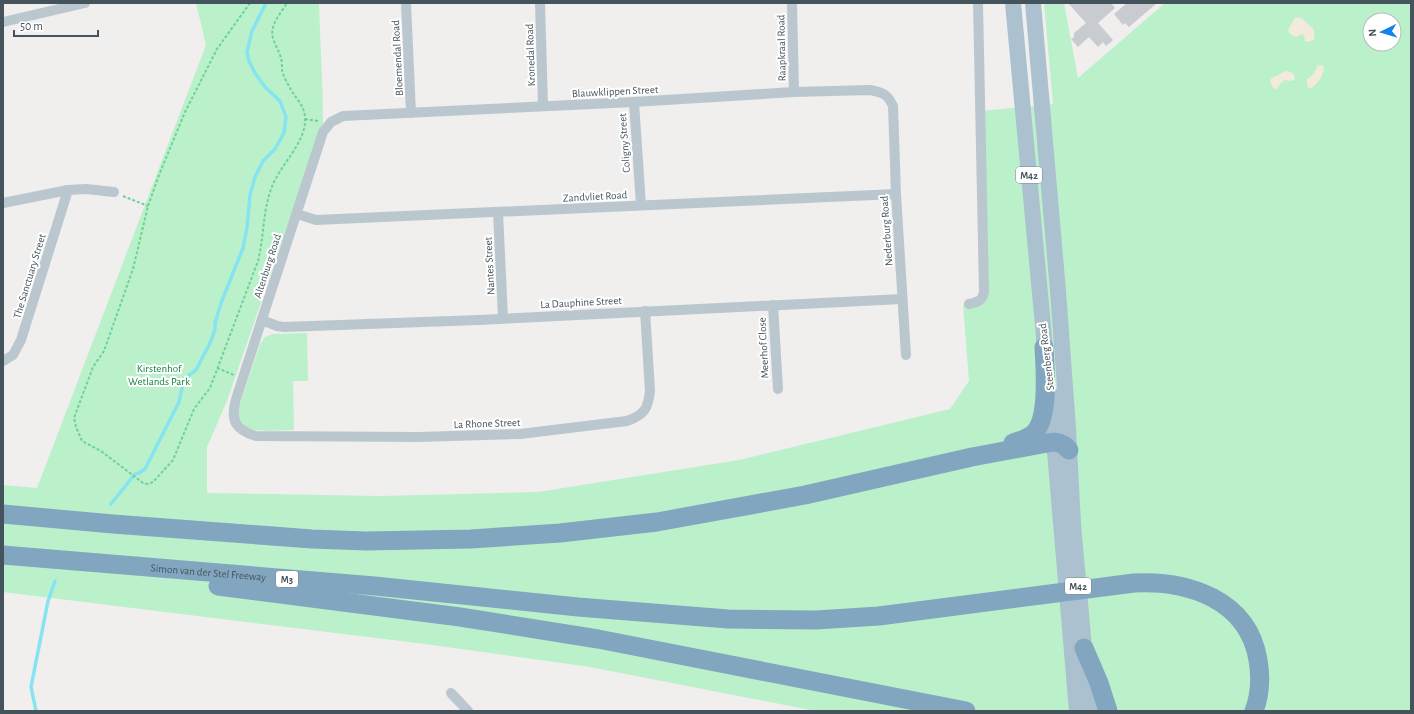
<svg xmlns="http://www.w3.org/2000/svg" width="1414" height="714" viewBox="0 0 1414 714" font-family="'Alegreya Sans',sans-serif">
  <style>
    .green { fill: #baf1ca; fill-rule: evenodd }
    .sand { fill: #f3eade }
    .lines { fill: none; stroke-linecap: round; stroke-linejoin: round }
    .stream { stroke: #85e4f0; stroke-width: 3.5 }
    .building { fill: #c8ccd1 }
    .path { stroke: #70d198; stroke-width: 2; stroke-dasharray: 3 2; stroke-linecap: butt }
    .minor { stroke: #bbc7ce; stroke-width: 10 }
    .primary { stroke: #acc1cf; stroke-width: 16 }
    .motorway { stroke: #83a6c0; stroke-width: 19 }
    .labels { text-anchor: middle; stroke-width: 4; stroke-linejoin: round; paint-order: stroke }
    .shield { fill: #fff; stroke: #7d878d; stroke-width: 1 }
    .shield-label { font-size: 10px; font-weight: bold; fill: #45545c }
    .street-label { font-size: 11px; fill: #45545c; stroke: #fff }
    .park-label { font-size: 11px; fill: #12823f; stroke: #fff }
  </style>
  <rect width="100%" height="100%" fill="#f1eeee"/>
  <!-- green -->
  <g class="green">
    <path d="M196 3H319C320 43 323 83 323 123L227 401 207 447V493L381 496 538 492 739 460 950 409 969 381 963 305 978 302 983 298 981 111 1053 104 1044 3H1064L1078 78 1165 3H1411V711H816L590 667 425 644 3 592V485L37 488 206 45ZM1370 20H1394V44H1370Z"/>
    <path d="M307 333 308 381H293L294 430C281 430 252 434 243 425 239 421 238 415 238 410L260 344 265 337 273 334Z"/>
  </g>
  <!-- sand -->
  <g class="sand">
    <path d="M1295 18C1303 17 1304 21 1309 25 1315 30 1315 32 1314 40L1307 42 1305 41 1304 35 1302 34 1296 37 1290 34 1288 30Z"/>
    <path d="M1318 65H1321L1324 67C1324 75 1317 86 1309 89L1307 84V79L1313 75Z"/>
    <polygon points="1286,71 1293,73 1295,79 1292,81 1285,80 1281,83 1277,89 1273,88 1270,80 1272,78"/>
  </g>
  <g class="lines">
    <!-- stream -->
    <g class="stream">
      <polyline points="111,504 135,474 139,473 145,469 179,402 184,379 196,370 211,341 215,329 215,323 221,303 243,248 247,228 250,195 255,177 263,161 275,149 284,133 286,117 280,101 265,87 255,73 249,61 247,52 252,31 266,3"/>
      <polyline points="36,711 31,687 48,601 55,581"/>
    </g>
  </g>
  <!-- building -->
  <g class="building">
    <polygon points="1068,3 1111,3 1115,8 1098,23 1113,40 1106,46 1103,42 1098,47 1089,37 1078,47 1071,39 1074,37 1074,33 1086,23"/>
    <polygon points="1127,3 1157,3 1129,27 1125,23 1123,25 1114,14"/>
  </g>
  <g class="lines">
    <!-- path -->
    <g class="path">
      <path d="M250 3 217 49 185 112 159 175 148 206 133 269 104 351 93 367 74 418 76 427 82 441 101 451 143 483 148 484 153 482 173 460 194 409 210 388 258 261C265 233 262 204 276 178 285 161 306 140 305 119 305 106 297 100 291 90 288 84 283 76 282 70 282 66 282 62 281 58 279 51 275 45 273 38 269 26 281 13 287 3"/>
      <polyline points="305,119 318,121"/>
      <polyline points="123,196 148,206"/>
      <polyline points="217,368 234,375"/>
    </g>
    <!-- minor -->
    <g class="minor">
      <polyline points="406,3 411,113"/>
      <polyline points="540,3 543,106"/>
      <polyline points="792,3 794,92"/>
      <polyline points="3,22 85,3"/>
      <polyline points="634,102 641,205"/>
      <polyline points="3,203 68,190 86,189 114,192"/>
      <polyline points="498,212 503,318"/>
      <polyline points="297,214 316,220 896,194"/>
      <path d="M969 304C978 302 982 301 984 292L978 3"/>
      <polyline points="773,305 778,389"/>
      <path d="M645 311 650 391C648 409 644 415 627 421L520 434 418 437 256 436C235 430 230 420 236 399L323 132 331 122 343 116 634 102 794 92 870 90C884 93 887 94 893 106L896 194 906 355"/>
      <polyline points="262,320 277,326 284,327 479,320 902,299"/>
      <polyline points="3,361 13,355 21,340 68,190"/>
      <polyline points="451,693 468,711"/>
    </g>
    <!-- primary -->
    <g class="primary">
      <polyline points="1013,3 1046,358"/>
      <polyline points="1033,3 1058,291 1068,428 1073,524 1084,648 1092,711"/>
      <polyline points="1050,393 1077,711"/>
    </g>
    <!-- motorway -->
    <g class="motorway">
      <path d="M1013 443C1019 441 1027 439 1033 434 1050 420 1045 367 1044 347"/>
      <polyline points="3,514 113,524 312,539 366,541 471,539 560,533 657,522 805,495 972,457 1042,444 1054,442 1059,443 1064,445 1069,450"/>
      <path id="s1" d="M3 555 375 586 578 607 728 619 816 620 879 616 1134 583C1187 580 1248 599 1258 660 1261 677 1260 695 1254 711"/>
      <polyline points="218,586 460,617 598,639 966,711"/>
      <polyline points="1084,648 1099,683 1108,711"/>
    </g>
  </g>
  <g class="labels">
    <!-- shield labels -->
    <g class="shield">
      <rect x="1016" y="167" width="26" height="16" rx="3"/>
      <rect x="276" y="571" width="22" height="16" rx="3"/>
      <rect x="1065" y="578" width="26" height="16" rx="3"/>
    </g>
    <g class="shield-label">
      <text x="1029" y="179">M42</text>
      <text x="287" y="583">M3</text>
      <text x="1078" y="590">M42</text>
    </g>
    <!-- street labels -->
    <g class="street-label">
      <text transform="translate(781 48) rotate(-91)" y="4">Raapkraal Road</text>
      <text transform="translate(530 55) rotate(-92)" y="4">Kronedal Road</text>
      <text transform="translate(397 58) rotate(-93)" y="4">Bloemendal Road</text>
      <text transform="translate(615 91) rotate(-3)" y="4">Blauwklippen Street</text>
      <text transform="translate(624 143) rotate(-94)" y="4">Coligny Street</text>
      <text transform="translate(595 196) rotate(-3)" y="4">Zandvliet Road</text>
      <text transform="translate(886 231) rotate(-94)" y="4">Nederburg Road</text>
      <text transform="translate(267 266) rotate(-72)" y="4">Altenburg Road</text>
      <text transform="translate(489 266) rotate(-93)" y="4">Nantes Street</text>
      <text transform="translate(29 276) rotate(-73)" y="4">The Sanctuary Street</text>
      <text transform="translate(581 302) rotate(-3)" y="4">La Dauphine Street</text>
      <text transform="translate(763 348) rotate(-93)" y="4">Meerhof Close</text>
      <text transform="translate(1046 357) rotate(-97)" y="4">Steenberg Road</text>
      <text transform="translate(487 423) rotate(-2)" y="4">La Rhone Street</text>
      <text dy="4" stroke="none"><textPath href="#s1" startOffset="206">Simon van der Stel Freeway</textPath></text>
    </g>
    <!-- park labels -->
    <g class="park-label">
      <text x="159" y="372">Kirstenhof<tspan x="159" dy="13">Wetlands Park</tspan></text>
    </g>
  </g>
  <!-- border -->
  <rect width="1414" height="714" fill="none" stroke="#45545c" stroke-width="8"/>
  <!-- north arrow -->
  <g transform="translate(1382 32) rotate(265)"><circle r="19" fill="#ffffff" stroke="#b5bbbe"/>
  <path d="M0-3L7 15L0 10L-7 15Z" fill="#1084e9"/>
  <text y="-6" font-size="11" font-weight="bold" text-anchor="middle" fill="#45545c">N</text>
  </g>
  <!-- scale -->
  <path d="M14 30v6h84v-6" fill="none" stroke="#45545c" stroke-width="2"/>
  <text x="20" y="30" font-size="12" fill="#45545c" stroke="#ffffff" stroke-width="3" paint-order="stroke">50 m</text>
</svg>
